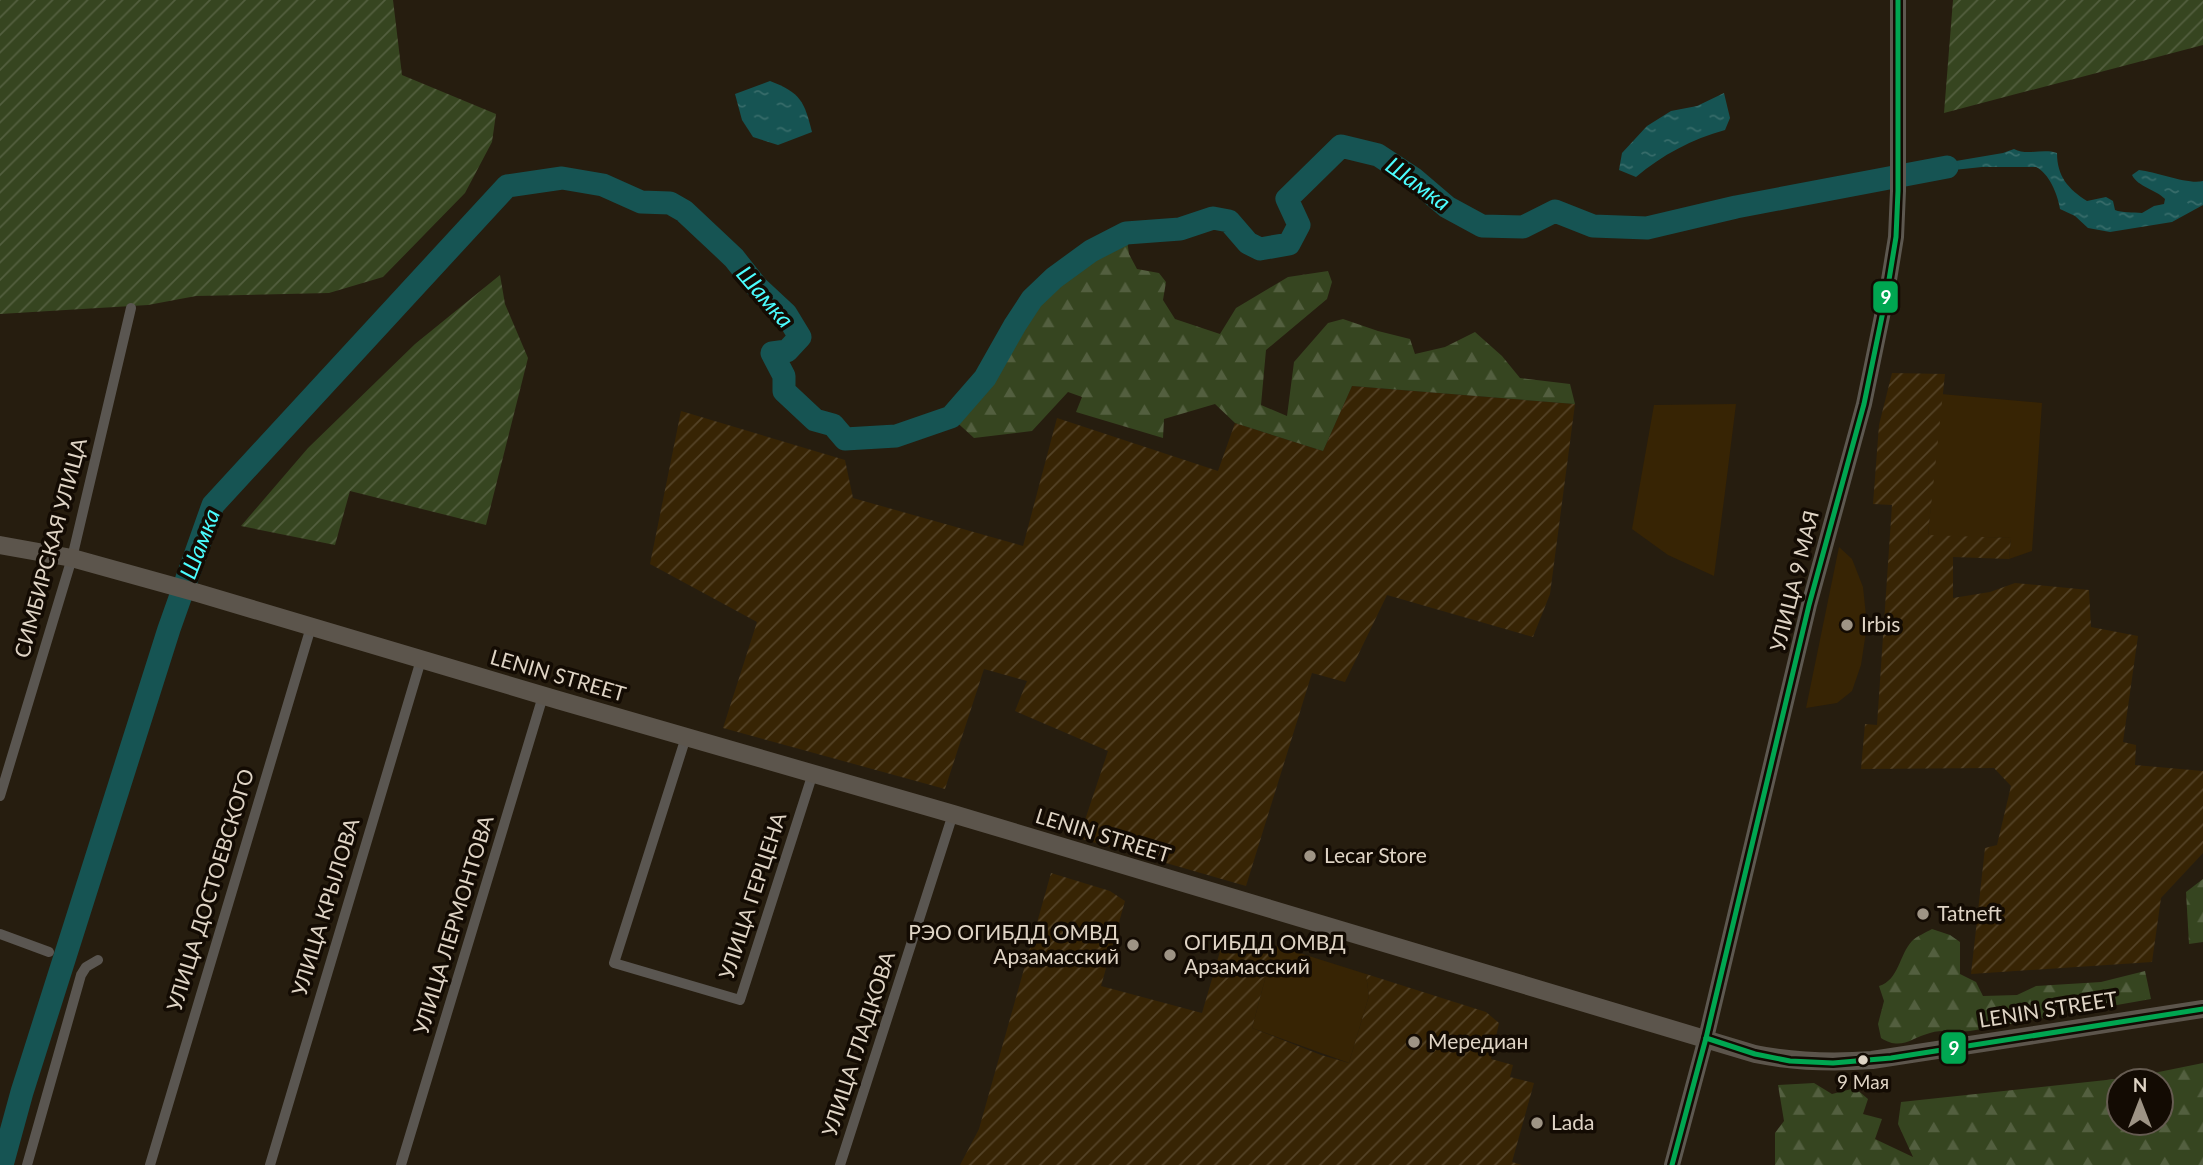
<svg xmlns="http://www.w3.org/2000/svg" width="2203" height="1165" viewBox="0 0 2203 1165" font-family="Lato,sans-serif">
  <style>
    .built { fill: #372404 }
    .industrial { fill: url(#industrial-furrows) }
    .forest { fill: url(#forest-firs); fill-rule: evenodd }
    .garden { fill: url(#garden-furrows) }
    .water { fill: url(#water-ripples) }
    .lines { fill: none; stroke-linecap: round; stroke-linejoin: round }
    .river { stroke: #165453; stroke-width: 23 }
    .minor { stroke: #5a5651; stroke-width: 10 }
    .secondary { stroke: #5d5850; stroke-width: 16 }
    .primary { stroke: #5c554c; stroke-width: 18 }
    .bus-1-casing { stroke: #130b03; stroke-width: 10 }
    .bus-1 { stroke: #00a651; stroke-width: 5 }
    .poi-dot { fill: #9e9485; stroke: #130b03; stroke-width: 2.5 }
    .bus-dot { fill: #dfd4c5; stroke: #130b03; stroke-width: 2.5 }
    .labels { text-anchor: middle; stroke-width: 7; stroke-linejoin: round; paint-order: stroke }
    .bus-label { font-size: 19px; fill: #dfd4c5; stroke: #130b03 }
    .street-label { font-size: 21px; fill: #dfd4c5; stroke: #130b03 }
    .poi-label { font-size: 21px; fill: #dfd4c5; stroke: #130b03; text-anchor: start }
    .water-label { font-size: 23px; font-style: italic; fill: #4bfcfe; stroke: #130b03 }
    .line-badge { stroke: #130b03; stroke-width: 2.5 }
    .badge-label { font-size: 19px; text-anchor: middle; font-weight: bold; fill: #fff }
  </style>
  <defs>
    <pattern id="industrial-furrows" width="10" height="10" patternUnits="userSpaceOnUse" patternTransform="scale(1.75)"><rect width="10" height="10" fill="#372404"/><path d="M-1 1l2-2M0 10L10 0M9 11l2-2" fill="none" stroke="#544327"/></pattern>
    <pattern id="forest-firs" width="22" height="20" patternUnits="userSpaceOnUse" patternTransform="scale(1.75)"><rect width="22" height="20" fill="#364520"/><path d="M5 1l3.5 6h-7zM16 11l3.5 6h-7z" fill="#535f3f"/></pattern>
    <pattern id="garden-furrows" width="10" height="10" patternUnits="userSpaceOnUse" patternTransform="scale(1.75)"><rect width="10" height="10" fill="#364520"/><path d="M-1 1l2-2M0 10L10 0M9 11l2-2" fill="none" stroke="#535f3f"/></pattern>
    <pattern id="water-ripples" width="26" height="14" patternUnits="userSpaceOnUse" patternTransform="scale(1.75)"><rect width="26" height="14" fill="#165453"/><path d="M2 4q2-2 4 0t4 0M15 11q2-2 4 0t4 0" fill="none" stroke="#376c6a"/></pattern>
  </defs>
  <rect width="100%" height="100%" fill="#261d0f"/>
  <!-- built -->
  <g class="built">
    <polygon points="1941,394 2042,403 2032,551 2009,559 2011,538 1928,536"/>
    <polygon points="1736,404 1725,492 1714,576 1668,555 1632,529 1654,405"/>
    <polygon points="1839,547 1852,559 1863,587 1867,625 1861,665 1852,691 1837,703 1806,708"/>
    <polygon points="1274,945 1366,974 1369,996 1349,1063 1252,1028"/>
  </g>
  <!-- industrial -->
  <g class="industrial">
    <polygon points="1892,373 1945,374 1928,535 2011,538 2009,559 1953,557 1953,598 1990,592 2015,583 2089,590 2091,627 2138,636 2123,742 2136,745 2135,765 2203,771 2203,853 2161,898 2152,962 1971,974 1985,848 1997,845 2011,786 1994,768 1861,769 1865,724 1877,725 1892,505 1873,504 1879,425"/>
    <polygon points="1352,386 1575,404 1550,594 1533,637 1387,595 1345,682 1312,673 1246,886 1079,838 1108,751 1015,711 1027,681 984,669 945,789 723,728 757,622 650,564 681,411 845,460 853,498 1023,546 1057,418 1218,471 1235,423 1323,451"/>
    <polygon points="1051,873 1110,891 1125,901 1101,986 1202,1013 1226,931 1274,945 1252,1028 1321,1055 1349,1063 1369,996 1366,974 1486,1012 1499,1023 1491,1059 1513,1065 1510,1077 1534,1083 1512,1162 1522,1165 960,1165 979,1129"/>
  </g>
  <!-- forest -->
  <g class="forest">
    <path d="M1126 233 1129 254 1137 269 1159 273 1166 282 1163 300 1175 319 1220 334 1236 308 1288 277 1328 271 1332 282 1327 299 1266 350 1261 405 1287 416 1294 362 1328 323 1343 319 1378 331 1410 339 1415 354 1445 347 1475 332 1502 356 1520 378 1570 384 1575 404 1352 386 1323 451 1235 423 1215 404 1164 419 1163 438 1076 412 1082 397 1068 392 1032 431 974 438 951 417C962 404 977 391 986 376 1002 351 1013 320 1034 298 1059 269 1092 250 1126 233Z"/>
    <polygon points="2203,879 2203,942 2189,944 2186,892"/>
    <path d="M1932 929 1950 935 1960 942V974L1976 982 1983 996 2017 995 2036 986 2101 982 2145 971 2151 999 1970 1031C1956 1032 1944 1029 1930 1033 1911 1038 1901 1051 1881 1038L1878 1024 1884 1001 1879 986C1899 980 1899 955 1912 941 1917 936 1925 933 1932 929Z"/>
    <path d="M2203 1063V1165H1775V1133L1784 1121 1778 1085 1814 1083 1832 1094 1855 1088 1868 1099 1863 1114 1882 1119 1875 1139 1913 1157 1898 1124 1901 1102 2134 1077ZM2119 1081H2161V1123H2119Z"/>
  </g>
  <!-- garden -->
  <g class="garden">
    <polygon points="0,0 393,0 402,75 496,114 492,142 465,193 383,277 329,293 196,296 148,305 0,314"/>
    <polygon points="1953,0 2203,0 2203,45 1944,113"/>
    <polygon points="500,275 505,304 528,358 486,525 350,491 335,545 241,526 308,448 415,344"/>
  </g>
  <!-- water -->
  <g class="water">
    <path d="M770 81C801 93 804 101 812 132L778 145 753 137 742 120 735 94Z"/>
    <path d="M1724 93 1730 118 1725 130C1692 139 1662 155 1636 177L1619 170 1622 153 1647 126 1671 111 1697 106Z"/>
    <path d="M2014 149C2027 156 2043 148 2057 153 2057 176 2068 189 2087 201L2106 197 2113 201 2115 210C2122 213 2133 212 2142 213L2154 206 2164 204 2165 199C2155 189 2138 187 2132 175L2139 170C2157 172 2189 185 2203 181V205L2172 222 2110 232 2088 228 2075 216 2060 209C2058 195 2049 173 2036 167H1982L1944 171 1919 177V167H1935L1944 163 2003 153Z"/>
  </g>
  <g class="lines">
    <!-- river -->
    <polyline class="river" points="2,1165 22,1092 169,629 213,505 507,186 562,178 603,185 641,202 670,203 684,211 734,258 757,287 786,314 800,337 787,351 772,353 784,376 784,391 815,420 833,425 845,439 896,436 951,417 985,378 1015,325 1032,299 1054,278 1091,251 1126,233 1180,229 1213,218 1229,221 1248,243 1260,249 1289,244 1299,225 1287,199 1341,146 1378,155 1413,178 1447,207 1482,226 1523,227 1555,211 1593,226 1647,228 1736,207 1947,167"/>
    <!-- minor -->
    <g class="minor">
      <polyline points="686,737 614,963 740,1000 813,773"/>
      <polyline points="0,796 72,558 131,308"/>
      <polyline points="0,934 49,952"/>
      <polyline points="27,1165 81,975 86,967 98,960"/>
      <polyline points="150,1165 311,627"/>
      <polyline points="270,1165 421,660"/>
      <polyline points="401,1165 543,696"/>
      <polyline points="840,1165 953,814"/>
    </g>
    <!-- secondary -->
    <polyline class="secondary" points="1672,1165 1706,1038 1809,605 1864,404 1887,292 1896,237 1898,191 1898,0"/>
    <!-- primary -->
    <path class="primary" d="M0 545 72 558 198 593 558 700 953 814 1755 1054C1795 1062 1832 1063 1872 1060L2203 1009"/>
    <defs>
      <g id="bus-1">
        <polyline points="1706,1038 1755,1054 1790,1061 1833,1063 1891,1058 2203,1009"/>
        <polyline points="1672,1165 1706,1038 1809,605 1864,404 1887,292 1896,237 1898,191 1898,0"/>
      </g>
    </defs>
    <!-- bus-1 casing -->
    <use href="#bus-1" class="bus-1-casing"/>
    <!-- bus-1 -->
    <use href="#bus-1" class="bus-1"/>
  </g>
  <!-- markers -->
  <g class="poi-dot">
    <circle cx="1847" cy="625" r="7"/>
    <circle cx="1310" cy="856" r="7"/>
    <circle cx="1923" cy="914" r="7"/>
    <circle cx="1133" cy="945" r="7"/>
    <circle cx="1170" cy="955" r="7"/>
    <circle cx="1414" cy="1042" r="7"/>
    <circle cx="1537" cy="1123" r="7"/>
  </g>
  <circle class="bus-dot" cx="1863" cy="1060" r="6"/>
  <g class="labels">
    <!-- bus labels -->
    <g class="bus-label">
      <text x="1863" y="1089">9 Мая</text>
    </g>
    <!-- street labels -->
    <g class="street-label">
      <text transform="translate(51 548) rotate(-75)" y="7">СИМБИРСКАЯ УЛИЦА</text>
      <text transform="translate(1795 581) rotate(-76)" y="7">УЛИЦА 9 МАЯ</text>
      <text transform="translate(558 676) rotate(16)" y="7">LENIN STREET</text>
      <text transform="translate(1103 836) rotate(17)" y="7">LENIN STREET</text>
      <text transform="translate(211 890) rotate(-73)" y="7">УЛИЦА ДОСТОЕВСКОГО</text>
      <text transform="translate(753 896) rotate(-72)" y="7">УЛИЦА ГЕРЦЕНА</text>
      <text transform="translate(326 907) rotate(-73)" y="7">УЛИЦА КРЫЛОВА</text>
      <text transform="translate(454 925) rotate(-73)" y="7">УЛИЦА ЛЕРМОНТОВА</text>
      <text transform="translate(2048 1010) rotate(-9)" y="7">LENIN STREET</text>
      <text transform="translate(859 1044) rotate(-72)" y="7">УЛИЦА ГЛАДКОВА</text>
    </g>
    <!-- poi labels -->
    <g class="poi-label">
      <text x="1861" y="632">Irbis</text>
      <text x="1324" y="863">Lecar Store</text>
      <text x="1937" y="921">Tatneft</text>
      <text x="1119" y="940" text-anchor="end">РЭО ОГИБДД ОМВД<tspan x="1119" dy="24">Арзамасский</tspan></text>
      <text x="1184" y="950">ОГИБДД ОМВД<tspan x="1184" dy="24">Арзамасский</tspan></text>
      <text x="1428" y="1049">Мередиан</text>
      <text x="1551" y="1130">Lada</text>
    </g>
    <!-- water labels -->
    <g class="water-label">
      <text transform="translate(1418 184) rotate(36)" y="8">Шамка</text>
      <text transform="translate(765 297) rotate(49)" y="8">Шамка</text>
      <text transform="translate(200 544) rotate(-69)" y="8">Шамка</text>
    </g>
  </g>
  <g class="line-badge">
    <rect x="1872" y="280" width="27" height="34" rx="7" fill="#00a651"/>
    <rect x="1940" y="1031" width="27" height="34" rx="7" fill="#00a651"/>
  </g>
  <g class="badge-label">
    <text x="1886" y="304">9</text>
    <text x="1954" y="1055">9</text>
  </g>
  <!-- north arrow -->
  <g transform="translate(2140 1102)"><circle r="33" fill="#130b03" stroke="#655b51" stroke-width="2"/>
  <path d="M0-5L12 26L0 18L-12 26Z" fill="#9e9485"/>
  <text y="-10" font-size="19" font-weight="bold" text-anchor="middle" fill="#dfd4c5">N</text>
  </g>
</svg>
